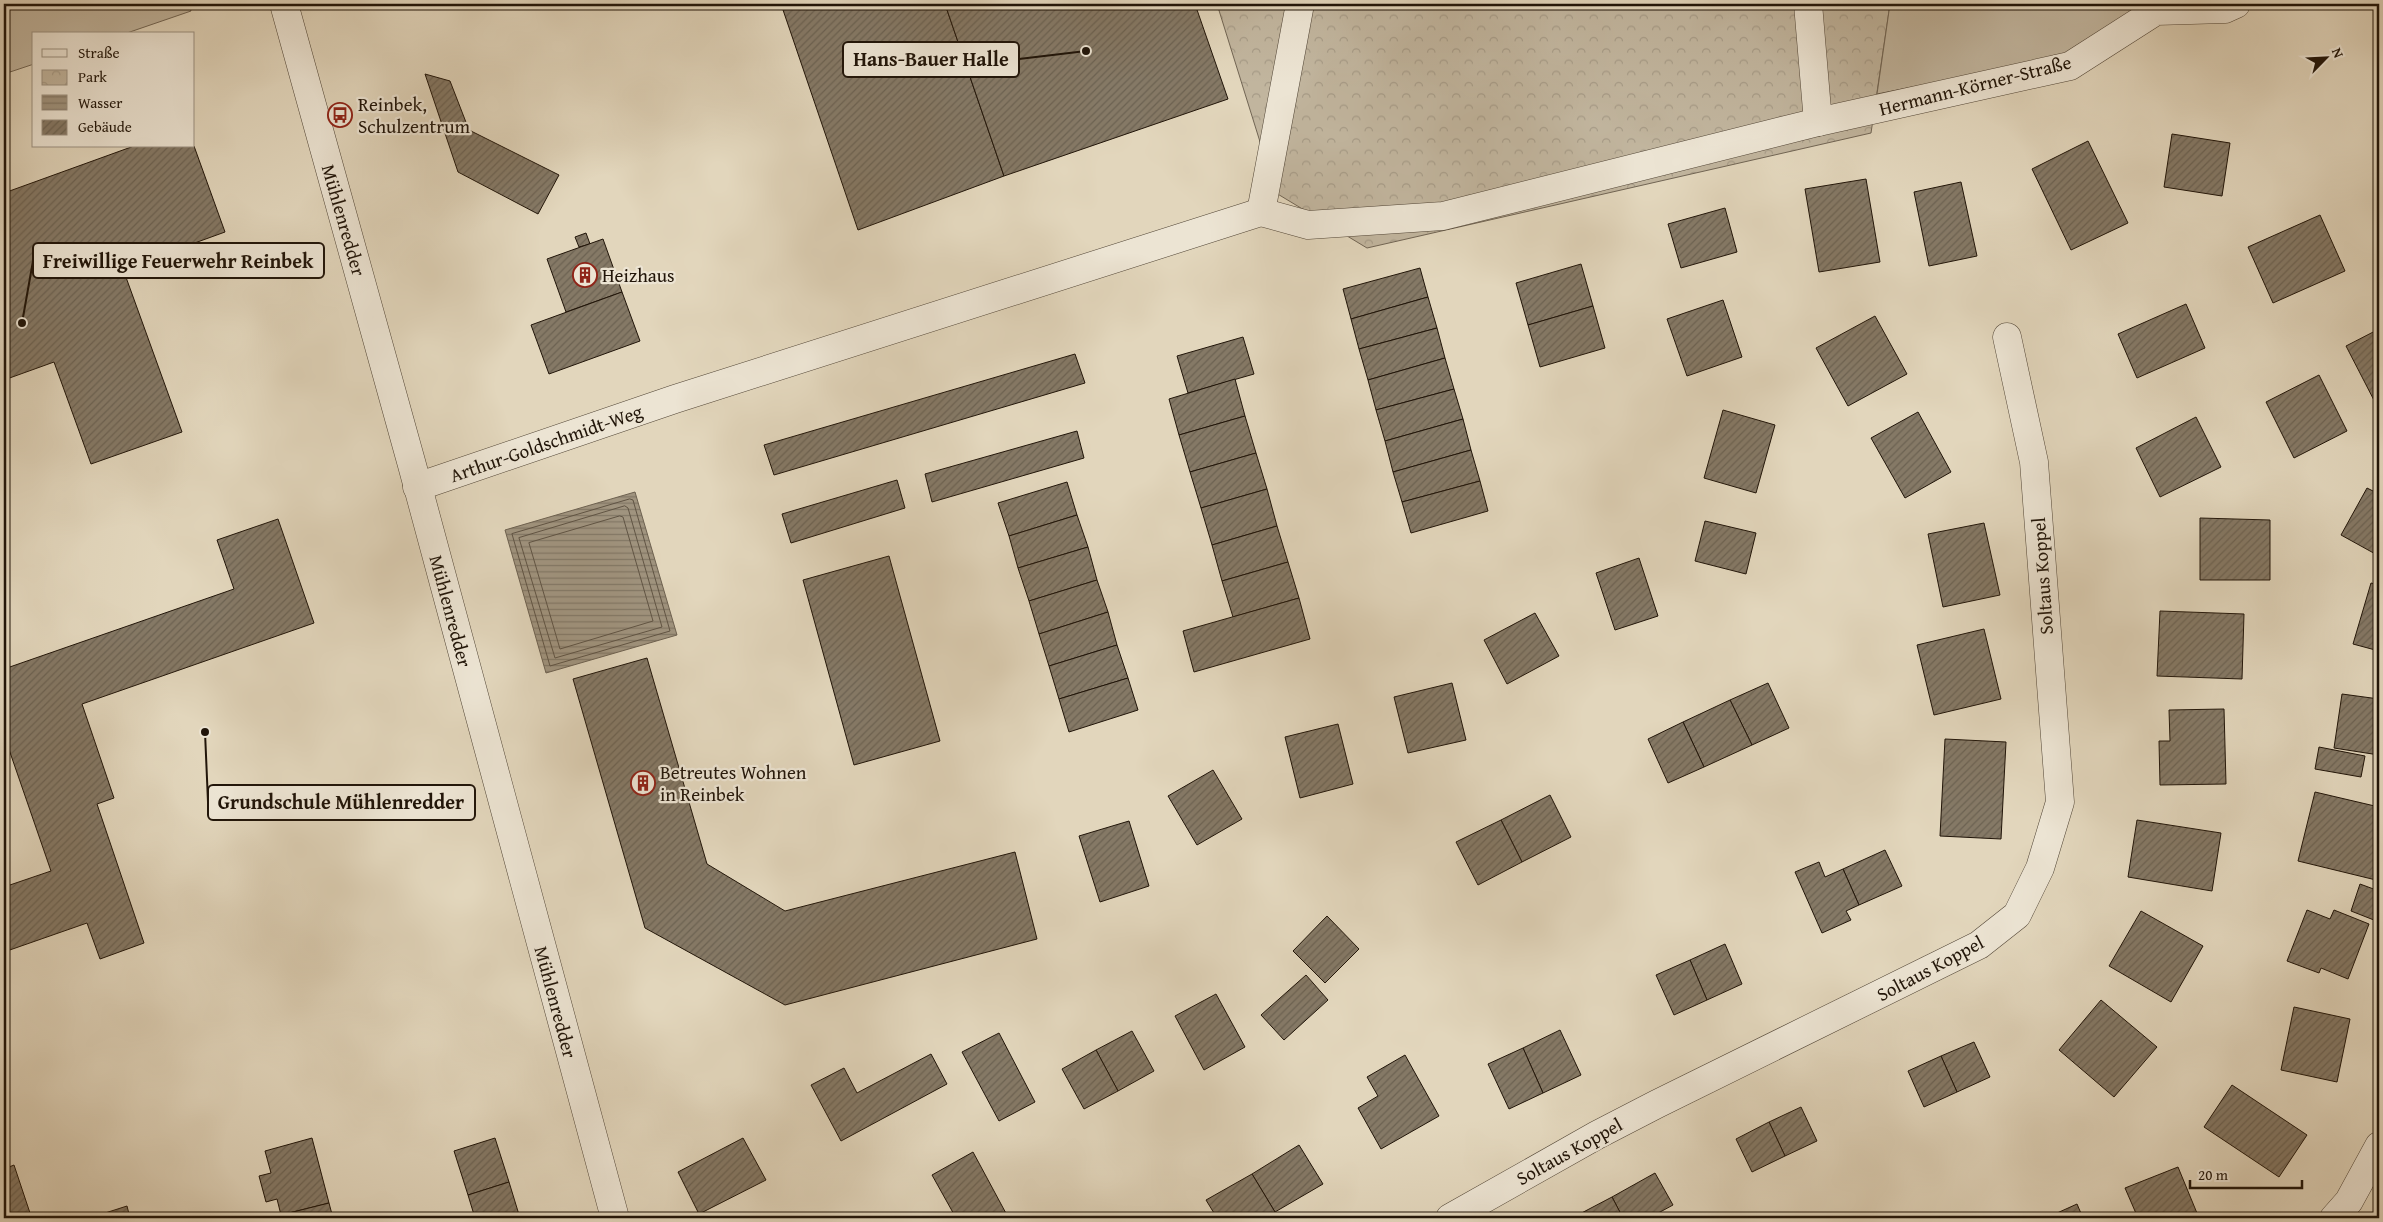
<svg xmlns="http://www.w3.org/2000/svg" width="2383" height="1222" viewBox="0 0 2383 1222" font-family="'Gentium Book Plus',serif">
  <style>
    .park { fill: url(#park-crowns); stroke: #716554 }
    .pitch { fill: #c1b59e; stroke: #716554 }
    .water { fill: url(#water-rules); stroke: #6d6150 }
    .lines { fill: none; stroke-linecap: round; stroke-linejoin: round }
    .shore { stroke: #605444; stroke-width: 1 }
    .building { fill: url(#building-hatch); stroke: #211509 }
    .minor-casing { stroke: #514536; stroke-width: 29 }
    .minor { stroke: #ece4d3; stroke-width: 28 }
    .labels { text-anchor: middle; stroke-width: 4.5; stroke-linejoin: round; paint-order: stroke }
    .street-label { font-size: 19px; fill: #211509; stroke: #ece4d3 }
    .poi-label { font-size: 19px; fill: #211509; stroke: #ece4d3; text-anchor: start }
    .leader { fill: none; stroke: #211509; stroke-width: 2 }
    .callout-dot { fill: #211509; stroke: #ece4d3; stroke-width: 2 }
    .callout { fill: #ece4d3; stroke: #211509; stroke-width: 2 }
    .callout-label { font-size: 20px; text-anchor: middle; font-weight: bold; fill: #211509 }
  </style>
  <defs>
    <pattern id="park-crowns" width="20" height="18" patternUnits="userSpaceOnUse" patternTransform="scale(1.25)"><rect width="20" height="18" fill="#c1b59e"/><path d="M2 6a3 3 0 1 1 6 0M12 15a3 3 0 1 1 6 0" fill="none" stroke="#a69b87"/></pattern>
    <pattern id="water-rules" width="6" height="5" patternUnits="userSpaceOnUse" patternTransform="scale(1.25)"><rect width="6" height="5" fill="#a0947f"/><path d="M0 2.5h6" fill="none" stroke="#827866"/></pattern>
    <pattern id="building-hatch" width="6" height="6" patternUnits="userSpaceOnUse" patternTransform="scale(1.25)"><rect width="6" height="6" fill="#857966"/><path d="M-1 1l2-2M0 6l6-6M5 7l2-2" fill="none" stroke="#6c6252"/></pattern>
  </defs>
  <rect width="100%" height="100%" fill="#e2d6bc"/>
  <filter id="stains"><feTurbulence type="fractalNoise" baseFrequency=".004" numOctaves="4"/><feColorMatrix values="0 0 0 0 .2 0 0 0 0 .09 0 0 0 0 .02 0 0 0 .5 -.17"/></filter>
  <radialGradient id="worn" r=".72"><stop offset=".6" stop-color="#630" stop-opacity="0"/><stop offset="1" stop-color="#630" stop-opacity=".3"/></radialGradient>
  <!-- park -->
  <polygon class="park" points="1217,4 1890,4 1871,133 1367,248 1276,193"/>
  <!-- pitch -->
  <g class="pitch">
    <polygon points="4,4 189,4 191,11 124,34 34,34 34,64 4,74"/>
    <polygon points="1890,4 2142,4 2070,56 1877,94"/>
  </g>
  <!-- water -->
  <polygon class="water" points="635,492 677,635 546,673 505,530"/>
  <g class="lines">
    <!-- shore -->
    <g class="shore">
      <polygon points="630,499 633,500 670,631 550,666 512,534"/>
      <polygon points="625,506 628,508 662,627 555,658 519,538"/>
      <polygon points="620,516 623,517 653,621 560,649 529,543"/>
    </g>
  </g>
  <!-- building -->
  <g class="building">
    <polygon points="781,4 945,4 1004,176 858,230"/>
    <polygon points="945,4 1195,4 1228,99 1004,176"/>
    <polygon points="425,74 450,81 469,130 559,175 538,214 458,172"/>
    <polygon points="2172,134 2230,143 2222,196 2164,187"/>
    <polygon points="2088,141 2128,223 2071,250 2032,169"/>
    <polygon points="134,146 194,146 225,232 123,269 182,432 91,464 54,362 4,380 4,193"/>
    <polygon points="1866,179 1880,262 1819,272 1805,189"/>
    <polygon points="1961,182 1977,256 1929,266 1914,192"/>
    <polygon points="1725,208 1737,252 1681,268 1668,224"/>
    <polygon points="2320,215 2345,271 2273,303 2248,247"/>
    <polygon points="586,233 590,244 579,247 575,237"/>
    <polygon points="603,239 622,292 566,312 547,259"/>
    <polygon points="1581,264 1593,306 1528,325 1516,283"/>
    <polygon points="1420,268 1428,297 1351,319 1343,289"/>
    <polygon points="622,292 640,341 549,374 531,325"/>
    <polygon points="1428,297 1437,328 1359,349 1351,319"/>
    <polygon points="1723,300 1742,357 1687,376 1667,319"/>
    <polygon points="2186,304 2205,348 2137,378 2118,334"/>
    <polygon points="1593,306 1605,348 1540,367 1528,325"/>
    <polygon points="1875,316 1907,374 1848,406 1816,348"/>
    <polygon points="1437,328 1445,358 1368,380 1359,349"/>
    <polygon points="2379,329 2379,408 2378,408 2346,346"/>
    <polygon points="1243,337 1254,374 1188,393 1177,356"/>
    <polygon points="1075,354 1085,383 774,475 764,445"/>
    <polygon points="1445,358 1454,389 1376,410 1368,380"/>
    <polygon points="2319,375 2347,431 2294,458 2266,402"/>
    <polygon points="1235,379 1245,416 1179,435 1169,399"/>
    <polygon points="1454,389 1463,419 1385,441 1376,410"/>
    <polygon points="1723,410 1775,425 1756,493 1704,478"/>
    <polygon points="1918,412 1951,472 1905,498 1871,438"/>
    <polygon points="1245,416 1256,453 1190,472 1179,435"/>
    <polygon points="2196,417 2221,467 2160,497 2136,448"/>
    <polygon points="1463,419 1471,450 1393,472 1385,441"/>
    <polygon points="1077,431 1084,458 932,502 925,474"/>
    <polygon points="1471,450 1480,481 1402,502 1393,472"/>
    <polygon points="1256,453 1267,489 1201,508 1190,472"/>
    <polygon points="897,480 905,508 791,543 782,514"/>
    <polygon points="1480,481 1488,511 1411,533 1402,502"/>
    <polygon points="1067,482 1077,515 1009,536 998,503"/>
    <polygon points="2367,488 2379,494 2379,556 2341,535"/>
    <polygon points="1267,489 1277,526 1212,545 1201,508"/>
    <polygon points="1077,515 1088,547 1018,568 1009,536"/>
    <polygon points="2200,518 2270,520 2270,580 2200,580"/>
    <polygon points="278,519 314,623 82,704 114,798 97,804 144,943 100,959 87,923 4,952 4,887 51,871 4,735 4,669 234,589 217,540"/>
    <polygon points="1705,521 1756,533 1746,574 1695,561"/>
    <polygon points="1984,523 2000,595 1943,607 1928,534"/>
    <polygon points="1277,526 1288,562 1222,581 1212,545"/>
    <polygon points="1088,547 1097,580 1029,601 1018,568"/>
    <polygon points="889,556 940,741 854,765 803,580"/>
    <polygon points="1639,558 1658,616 1615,630 1596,573"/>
    <polygon points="1288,562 1299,598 1233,617 1222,581"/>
    <polygon points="1097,580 1108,612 1039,634 1029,601"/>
    <polygon points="2371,583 2379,585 2379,651 2353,644"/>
    <polygon points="1299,598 1310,639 1194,672 1183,631"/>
    <polygon points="2160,611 2244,614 2242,679 2157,676"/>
    <polygon points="1108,612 1117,645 1049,666 1039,634"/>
    <polygon points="1535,613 1559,656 1507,684 1484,640"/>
    <polygon points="1984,629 2001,699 1934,715 1917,645"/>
    <polygon points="1117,645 1128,678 1059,699 1049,666"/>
    <polygon points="647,658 707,864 785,911 1015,852 1037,939 785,1005 645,928 573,679"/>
    <polygon points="1128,678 1138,710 1069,732 1059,699"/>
    <polygon points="1452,683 1466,740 1408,753 1394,697"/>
    <polygon points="1768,683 1789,728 1752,745 1730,700"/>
    <polygon points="2342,694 2379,699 2379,755 2334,748"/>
    <polygon points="1730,700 1752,745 1704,767 1683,722"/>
    <polygon points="2224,709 2226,784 2160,785 2159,741 2170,741 2169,710"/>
    <polygon points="1683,722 1704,767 1668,783 1648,739"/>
    <polygon points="1338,724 1353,784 1300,798 1285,737"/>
    <polygon points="1945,739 2006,742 2001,839 1940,836"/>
    <polygon points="2319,747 2365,756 2361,777 2315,769"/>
    <polygon points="1213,770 1242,819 1197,845 1168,796"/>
    <polygon points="2315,792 2379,807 2379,868 2376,880 2298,861"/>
    <polygon points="1550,795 1571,837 1522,862 1501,820"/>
    <polygon points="1501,820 1522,862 1478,885 1456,842"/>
    <polygon points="2137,820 2221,833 2212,891 2128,877"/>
    <polygon points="1129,821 1149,886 1100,902 1079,836"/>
    <polygon points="1885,850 1902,886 1859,905 1843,869"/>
    <polygon points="1819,862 1825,877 1843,869 1859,905 1846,911 1851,920 1822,933 1795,872"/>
    <polygon points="2360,884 2379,891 2379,922 2351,911"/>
    <polygon points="2307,910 2330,919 2334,910 2369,924 2348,979 2321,968 2319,973 2287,961"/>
    <polygon points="2141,911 2203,946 2171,1002 2109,966"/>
    <polygon points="1327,916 1359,949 1325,983 1293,951"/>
    <polygon points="1725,944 1742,984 1707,1000 1690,960"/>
    <polygon points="1690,960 1707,1000 1674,1015 1656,975"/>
    <polygon points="1306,975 1328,1000 1284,1040 1261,1015"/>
    <polygon points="1216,994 1245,1047 1204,1070 1175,1016"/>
    <polygon points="2101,1000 2157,1047 2114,1097 2059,1050"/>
    <polygon points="2294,1007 2350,1019 2337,1082 2281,1070"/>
    <polygon points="1560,1030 1581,1075 1543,1093 1523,1048"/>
    <polygon points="1132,1031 1154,1071 1118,1091 1096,1050"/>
    <polygon points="999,1033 1035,1102 999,1121 962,1052"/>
    <polygon points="1974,1042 1990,1077 1957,1092 1941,1056"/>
    <polygon points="1523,1048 1543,1093 1509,1109 1488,1064"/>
    <polygon points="1096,1050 1118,1091 1084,1109 1062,1069"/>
    <polygon points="931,1054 947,1084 841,1141 811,1085 844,1068 857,1093"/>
    <polygon points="1405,1055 1439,1116 1381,1149 1358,1108 1378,1096 1367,1077"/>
    <polygon points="1941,1056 1957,1092 1924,1107 1908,1071"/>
    <polygon points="2232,1085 2307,1135 2279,1177 2204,1127"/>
    <polygon points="1801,1107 1817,1141 1785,1156 1769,1122"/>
    <polygon points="1769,1122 1785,1156 1752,1172 1736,1139"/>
    <polygon points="312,1138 329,1203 281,1215 277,1199 266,1202 259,1176 271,1173 265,1151"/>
    <polygon points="495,1138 509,1182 468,1195 454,1151"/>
    <polygon points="743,1138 766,1180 699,1214 678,1172"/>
    <polygon points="1299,1145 1323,1184 1275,1212 1252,1174"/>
    <polygon points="973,1152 1008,1217 1005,1218 956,1218 932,1175"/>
    <polygon points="14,1165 30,1213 14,1218 4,1218 4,1169"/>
    <polygon points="2178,1167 2199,1218 2138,1218 2125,1188"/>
    <polygon points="1655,1173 1673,1205 1649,1218 1623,1218 1612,1197"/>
    <polygon points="1252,1174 1275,1212 1265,1218 1217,1218 1206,1200"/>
    <polygon points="509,1182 520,1218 475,1218 468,1195"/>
    <polygon points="1612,1197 1623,1218 1572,1218"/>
    <polygon points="329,1203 333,1218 282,1218 281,1215"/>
    <polygon points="2077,1204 2083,1218 2046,1218"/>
    <polygon points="127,1206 130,1218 103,1218 102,1214"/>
  </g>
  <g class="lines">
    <defs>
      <g id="minor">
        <polyline points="284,4 412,465 615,1218"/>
        <polyline points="1808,4 1818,122"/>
        <polyline points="1261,212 1300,4"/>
        <polyline points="417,487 675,399 1261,212 1308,225 1443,216 1818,122 2070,66 2156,11 2225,9 2236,4"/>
        <polyline points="1450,1218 1597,1135 1657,1104 1979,945 2017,915 2040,868 2060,802 2034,462 2007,337"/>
        <polyline points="2334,1218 2349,1201 2379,1146"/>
      </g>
    </defs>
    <!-- minor casing -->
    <use href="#minor" class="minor-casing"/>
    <!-- minor -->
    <use href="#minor" class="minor"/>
  </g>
  <!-- icons -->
  <defs>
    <symbol id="bus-ring" viewBox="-11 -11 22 22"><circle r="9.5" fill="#ece4d3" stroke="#8f2418" stroke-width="1.5"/><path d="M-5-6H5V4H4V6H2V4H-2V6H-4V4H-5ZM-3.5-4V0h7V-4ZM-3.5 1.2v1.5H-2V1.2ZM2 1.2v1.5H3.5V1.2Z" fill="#8f2418"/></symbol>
    <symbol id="building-ring" viewBox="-11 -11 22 22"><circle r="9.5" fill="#ece4d3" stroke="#8f2418" stroke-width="1.5"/><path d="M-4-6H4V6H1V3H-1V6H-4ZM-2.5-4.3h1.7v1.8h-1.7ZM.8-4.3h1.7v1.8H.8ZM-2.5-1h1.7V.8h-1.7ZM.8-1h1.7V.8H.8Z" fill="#8f2418"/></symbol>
  </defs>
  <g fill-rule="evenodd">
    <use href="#bus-ring" x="326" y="101" width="28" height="28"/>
    <use href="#building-ring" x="571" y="261" width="28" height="28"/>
    <use href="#building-ring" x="629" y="769" width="28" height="28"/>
  </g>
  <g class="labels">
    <!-- street labels -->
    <g class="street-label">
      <text transform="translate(1975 85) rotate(-14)" y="7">Hermann-Körner-Straße</text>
      <text transform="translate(344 220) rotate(74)" y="7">Mühlenredder</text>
      <text transform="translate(546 443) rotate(-19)" y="7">Arthur-Goldschmidt-Weg</text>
      <text transform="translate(2042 576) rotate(-94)" y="7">Soltaus Koppel</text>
      <text transform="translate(451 611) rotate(75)" y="7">Mühlenredder</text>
      <text transform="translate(1930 968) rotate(-28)" y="7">Soltaus Koppel</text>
      <text transform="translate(556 1002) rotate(75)" y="7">Mühlenredder</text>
      <text transform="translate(1569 1151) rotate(-29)" y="7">Soltaus Koppel</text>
    </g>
    <!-- poi labels -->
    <g class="poi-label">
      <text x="358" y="111">Reinbek,<tspan x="358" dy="22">Schulzentrum</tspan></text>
      <text x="602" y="282">Heizhaus</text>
      <text x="660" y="779">Betreutes Wohnen<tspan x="660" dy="22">in Reinbek</tspan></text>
    </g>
  </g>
  <!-- callouts -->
  <path class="leader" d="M1086 51L1019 59M22 323L33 261M205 732L208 802"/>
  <g class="callout-dot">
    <circle cx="1086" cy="51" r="5"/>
    <circle cx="22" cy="323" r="5"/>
    <circle cx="205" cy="732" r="5"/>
  </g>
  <g class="callout">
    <rect x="843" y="42" width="176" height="35" rx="5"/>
    <rect x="33" y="243" width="291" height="35" rx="5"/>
    <rect x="208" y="785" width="267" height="35" rx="5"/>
  </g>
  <g class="callout-label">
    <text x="931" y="66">Hans-Bauer Halle</text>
    <text x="178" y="268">Freiwillige Feuerwehr Reinbek</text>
    <text x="341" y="809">Grundschule Mühlenredder</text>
  </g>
  <!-- margin -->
  <rect width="2383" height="1222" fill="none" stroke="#e2d6bc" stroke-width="20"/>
  <rect x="5" y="5" width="2373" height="1212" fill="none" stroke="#211509" stroke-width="2.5"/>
  <rect x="10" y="10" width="2363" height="1202" fill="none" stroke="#211509"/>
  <!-- legend -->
  <rect x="32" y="32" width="162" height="115" fill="#ece4d3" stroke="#9b9182"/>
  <rect x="42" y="49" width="25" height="8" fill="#ece4d3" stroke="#9b9182"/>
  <text x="78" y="58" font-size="15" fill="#211509">Straße</text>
  <rect x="42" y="70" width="25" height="15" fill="url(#park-crowns)" stroke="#9b9182"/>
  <text x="78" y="82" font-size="15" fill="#211509">Park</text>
  <rect x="42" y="95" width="25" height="15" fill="url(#water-rules)" stroke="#9b9182"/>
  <text x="78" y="108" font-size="15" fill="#211509">Wasser</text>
  <rect x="42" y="120" width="25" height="15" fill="url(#building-hatch)" stroke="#9b9182"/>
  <text x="78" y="132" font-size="15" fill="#211509">Gebäude</text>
  <!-- north arrow -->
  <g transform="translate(2326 58) rotate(66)" stroke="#ece4d3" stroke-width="4" paint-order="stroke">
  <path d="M0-4L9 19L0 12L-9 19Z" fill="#211509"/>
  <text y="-8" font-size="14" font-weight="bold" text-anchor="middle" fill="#211509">N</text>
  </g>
  <!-- scale -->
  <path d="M2190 1180v8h112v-8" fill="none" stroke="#211509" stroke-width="2.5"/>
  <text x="2198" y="1180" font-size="15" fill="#211509" stroke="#ece4d3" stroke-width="4" paint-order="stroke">20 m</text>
  <rect width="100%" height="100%" filter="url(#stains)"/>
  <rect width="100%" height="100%" fill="url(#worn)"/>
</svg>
